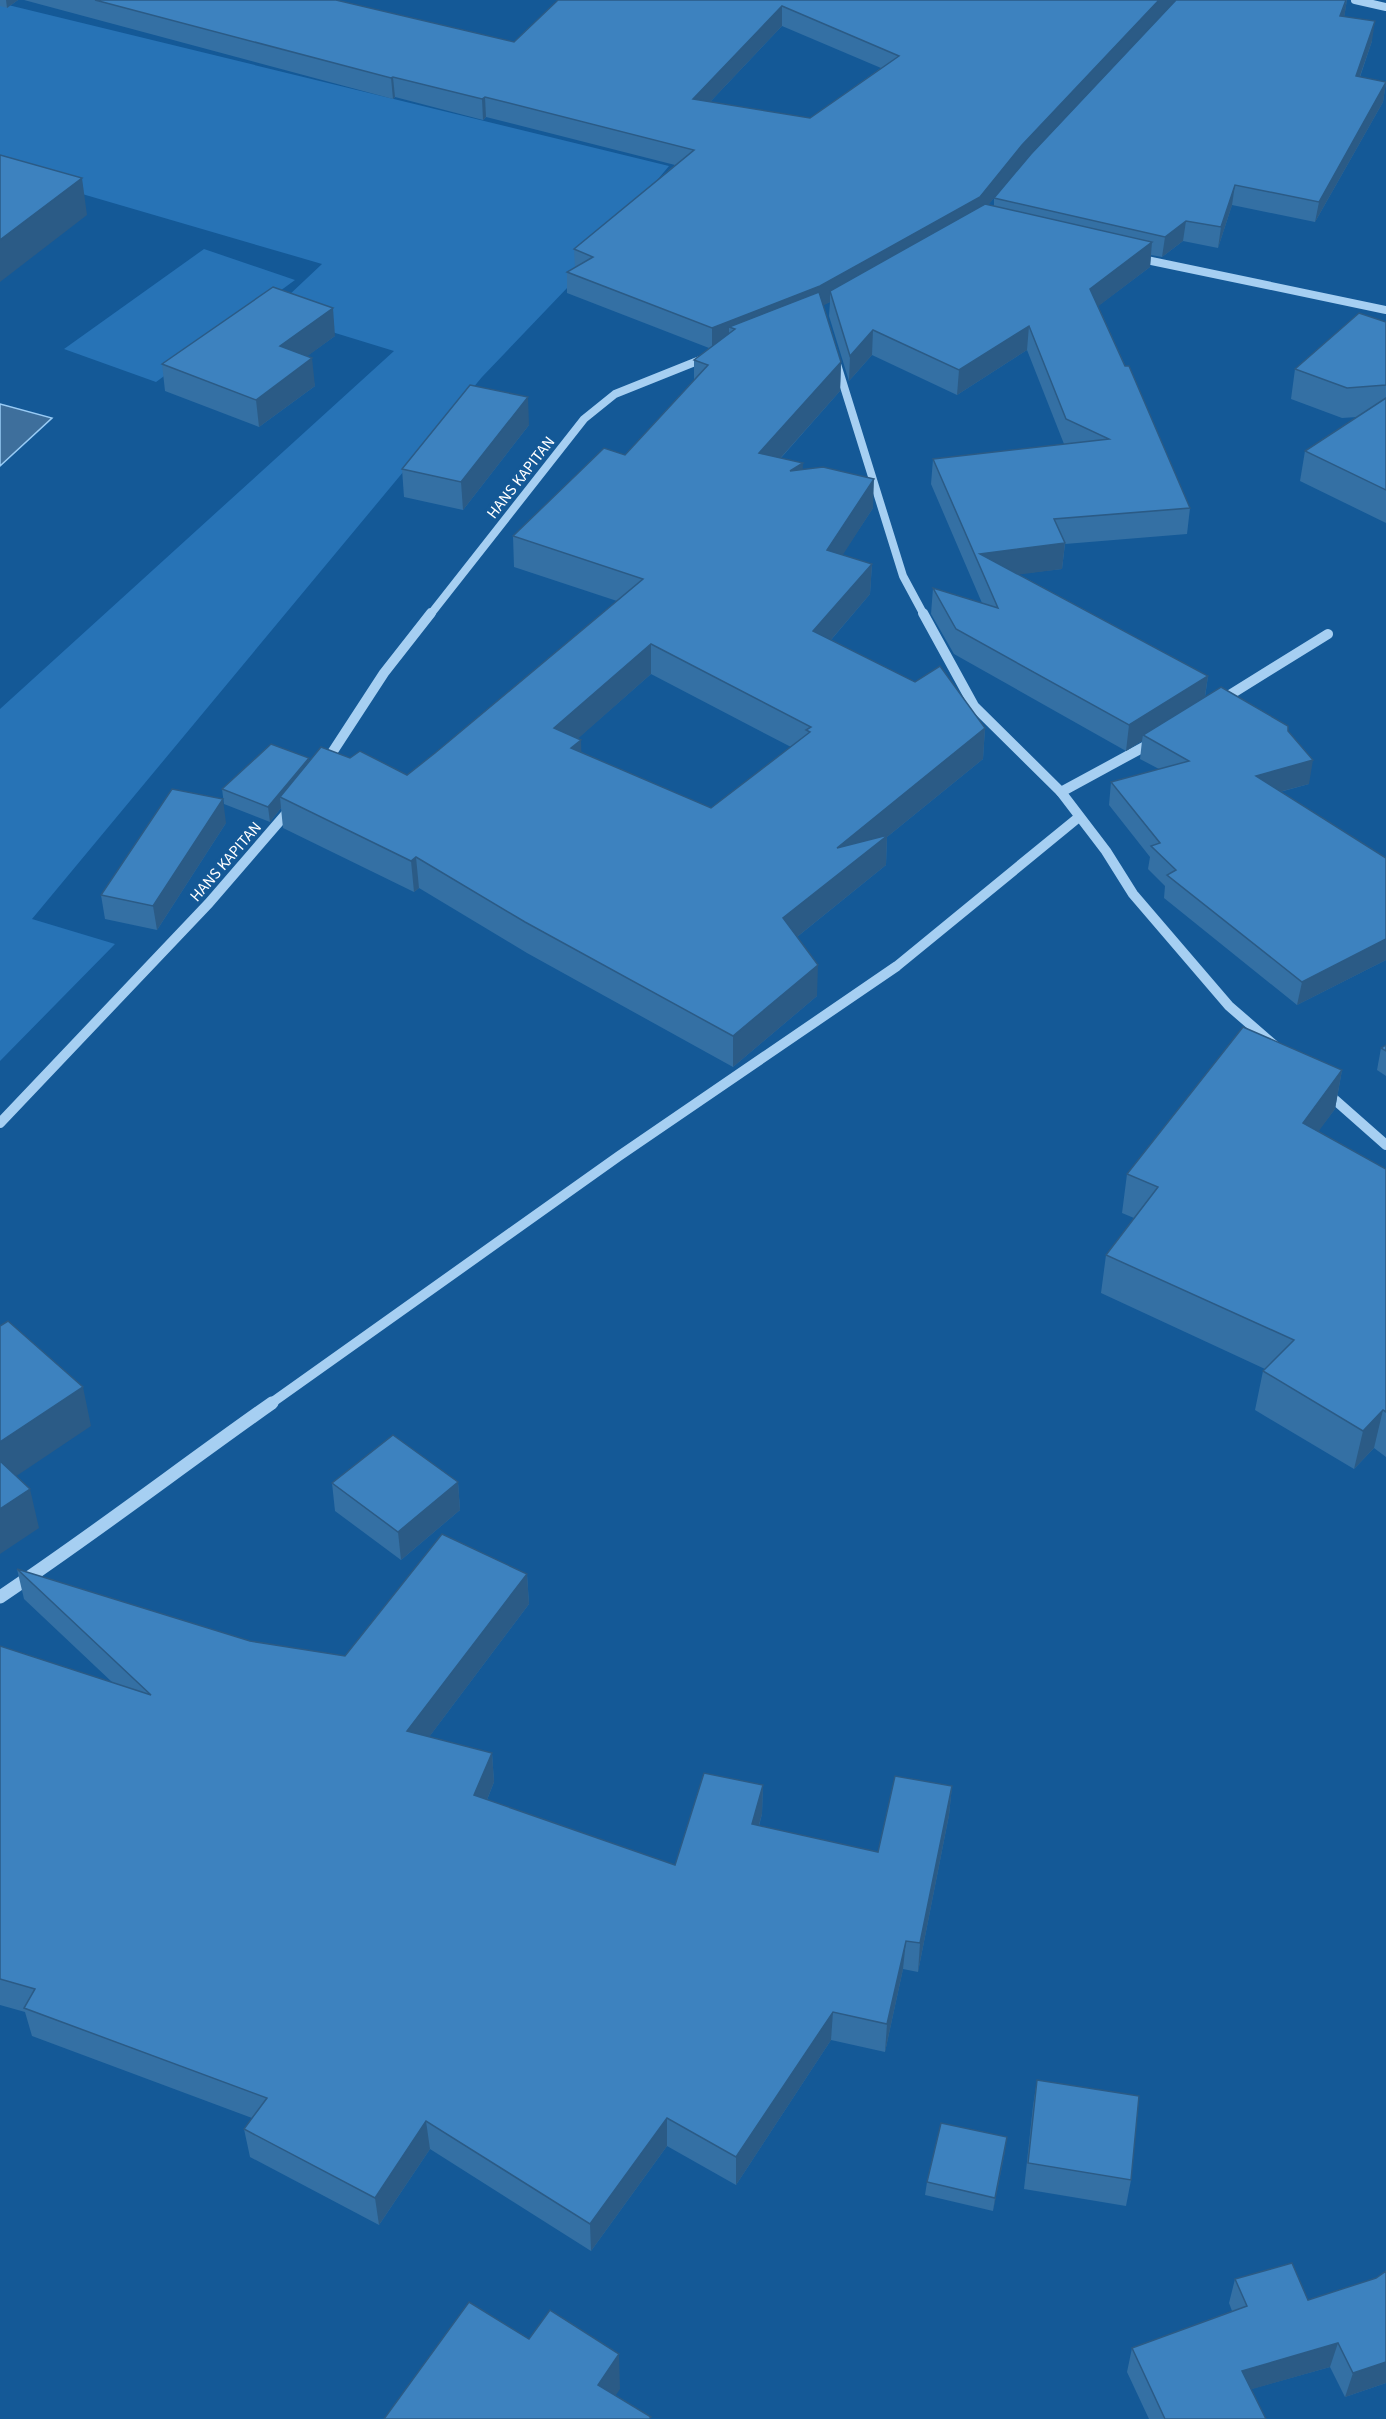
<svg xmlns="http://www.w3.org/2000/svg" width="1386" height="2419" viewBox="0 0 1386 2419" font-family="'Source Sans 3',sans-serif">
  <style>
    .green { fill: #2773b6 }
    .water { fill: #3e6f9c; stroke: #98cbf5; stroke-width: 1.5 }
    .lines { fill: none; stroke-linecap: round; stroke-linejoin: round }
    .minor-far2 { stroke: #a6cff2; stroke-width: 8 }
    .minor-far1 { stroke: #a6cff2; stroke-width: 10 }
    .minor { stroke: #a6cff2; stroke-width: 13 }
    .wall { fill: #3470a4; fill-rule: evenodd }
    .shaded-wall { fill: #2b5b86 }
    .building { fill: #3d82bf; stroke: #2b5b86; stroke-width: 1.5; fill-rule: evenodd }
    .labels { text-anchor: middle; stroke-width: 6; stroke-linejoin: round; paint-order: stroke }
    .far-street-label { font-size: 16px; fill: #fff; stroke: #145997 }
  </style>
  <rect width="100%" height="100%" fill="#145997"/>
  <!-- green -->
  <g class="green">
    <polygon points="0,3 669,166 568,287 482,377 32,919 115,944 0,1061 0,709 394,351 270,313 322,264 0,170"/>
    <polygon points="204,249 295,280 156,382 64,349"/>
  </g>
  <!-- water -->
  <polygon class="water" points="0,404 52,418 0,466"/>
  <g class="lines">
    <!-- minor-far2 -->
    <g class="minor-far2">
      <polyline points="1355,0 1386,7"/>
      <polyline points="1137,258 1386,310"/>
      <polyline points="836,361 903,576 924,615"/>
      <polyline points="430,615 584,419 615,394 705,358"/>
    </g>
    <!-- minor-far1 -->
    <g class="minor-far1">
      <polyline points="923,613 974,706 1061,792 1106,851 1133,894 1229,1006 1274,1045"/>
      <polyline points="1220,701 1328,634"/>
      <polyline points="326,762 384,673 431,613"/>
      <polyline points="1061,792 1153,742"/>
      <polyline points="1326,1092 1386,1145"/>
      <polyline points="0,1123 209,903 291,808"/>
      <polyline points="270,1404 619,1156 897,966 1079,817"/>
    </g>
    <!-- minor -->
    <path class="minor" d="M0 1597C93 1535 181 1467 272 1403"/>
  </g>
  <!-- wall -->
  <g class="wall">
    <polygon points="0,0 18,0 7,8 0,6"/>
    <path d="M24 0H336L514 42 558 0H1347L1344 17 1372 41 1360 77 1386 82 1383 102 1315 222 1232 205 1218 248 1183 241 1162 257 1151 255 1150 267 1098 306 1190 508 1187 534 1065 544 1062 569 1018 574 1208 676 1205 697 1288 731 1309 784 1280 792 1386 858V960L1297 1005 1164 898 1165 886 1148 869 1150 857 1109 805 1111 782 1159 769 1140 759 1142 741 1126 751 954 654 931 614 933 588 982 603 931 484 933 459 1064 444 1027 350 957 395 872 355 849 381 829 316 830 302 823 305 841 362 840 391 781 458 873 508 842 555 872 564 870 594 831 640 985 728 983 759 887 837 886 865 797 937 817 996 733 1067 527 953 419 888 414 892 283 828 281 808 270 822 224 804 222 789 309 758V761L350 758 407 775 435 753 617 601 514 567 513 536 625 455 694 380V360L709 348 567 293V272L575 268 574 249 675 165 486 117 483 120 395 97 393 99ZM782 26 881 68 810 118 710 102ZM1021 166 994 198V206L988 205ZM651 674 791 747 711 808 581 752V740L578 738Z"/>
    <polygon points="1386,322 1386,523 1300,481 1305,451 1357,417 1342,418 1291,399 1295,369"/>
    <polygon points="335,336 307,356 315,386 259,427 165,391 162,364"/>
    <polygon points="529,425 463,510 404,497 402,469"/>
    <polygon points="226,823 157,930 105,919 101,895"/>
    <polygon points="1386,1045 1386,1076 1377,1070 1381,1048"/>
    <polygon points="1342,1070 1335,1109 1318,1131 1386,1169 1386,1457 1374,1448 1354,1469 1255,1410 1263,1371 1265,1369 1101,1293 1106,1255 1134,1218 1122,1213 1127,1174"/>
    <polygon points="458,1482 460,1510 401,1560 335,1511 332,1483"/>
    <polygon points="17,1569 250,1641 345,1656 527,1574 529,1604 429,1737 492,1753 494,1782 487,1800 675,1865 763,1785 762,1814 759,1826 878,1852 952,1786 949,1815 918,1972 903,1969 885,2052 831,2040 736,2185 667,2146 591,2251 430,2149 379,2225 250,2157 244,2129 252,2118 32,2036 25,2012 0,2005 0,1646 113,1683 24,1599"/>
    <polygon points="1037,2080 1131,2180 1126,2206 1024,2189 1033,2106"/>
    <polygon points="1005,2151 993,2211 925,2195 927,2182"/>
    <polygon points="1386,2271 1386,2383 1345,2397 1330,2367 1251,2389 1266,2419 1149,2419 1127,2372 1132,2348 1232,2311 1229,2303 1235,2279 1308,2300 1376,2278"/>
  </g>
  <!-- shaded-wall -->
  <g class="shaded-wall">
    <polygon points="6,0 18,0 7,8"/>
    <polygon points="1159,0 1176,0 1021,166 978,217 830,291 830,302 819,308 735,329 729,327 729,343 712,349 712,328 1022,145"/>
    <polygon points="1347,0 1344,18 1340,16"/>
    <polygon points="782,6 782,26 693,120 693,99"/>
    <polygon points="1375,21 1372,41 1353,96 1356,76"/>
    <polygon points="393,77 395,97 393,99 391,78"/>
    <polygon points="1386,82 1383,102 1315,222 1319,202"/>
    <polygon points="485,97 486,117 483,120 482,99"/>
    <polygon points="82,178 87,215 0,282 0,240"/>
    <polygon points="1235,185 1232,205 1218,248 1221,227"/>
    <polygon points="1186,221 1183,241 1162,257 1165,237"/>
    <polygon points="1152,242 1150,267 1088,314 1090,289"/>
    <polygon points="333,308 335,336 283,374 280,346"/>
    <polygon points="1029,326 1027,350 957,395 959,370"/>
    <polygon points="873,330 872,355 849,381 850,356"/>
    <polygon points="312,358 315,386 259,427 256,400"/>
    <polygon points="841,362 840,391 759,482 759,453"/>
    <polygon points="528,397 529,425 463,510 461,482"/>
    <polygon points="803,463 802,492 790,471"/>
    <polygon points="874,479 873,508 826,581 827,550"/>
    <polygon points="1065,543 1062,569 985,579 980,554"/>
    <polygon points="872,564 870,594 812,662 813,631"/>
    <polygon points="651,644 651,674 555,759 554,728"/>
    <polygon points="1208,676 1204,702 1143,735 1142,741 1126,751 1129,725"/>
    <polygon points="985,728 983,759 887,837 886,865 782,949 783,918 837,848"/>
    <polygon points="581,740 582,770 571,748"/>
    <polygon points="309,758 310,773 280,797 281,808 270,822 268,807"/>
    <polygon points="1313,760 1309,784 1252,799 1256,776"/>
    <polygon points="223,799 226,823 157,930 153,906"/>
    <polygon points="416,857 419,888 414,892 411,861"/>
    <polygon points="1386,939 1386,960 1297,1005 1302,982"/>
    <polygon points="818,965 817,996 733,1067 733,1036"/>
    <polygon points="1342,1070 1335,1109 1296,1162 1303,1123"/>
    <polygon points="83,1387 91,1426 0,1487 0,1442"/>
    <polygon points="1383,1410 1374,1448 1354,1469 1363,1431"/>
    <polygon points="458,1482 460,1510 401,1560 398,1532"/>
    <polygon points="30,1489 39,1528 0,1554 0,1509"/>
    <polygon points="527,1574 529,1604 411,1761 407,1731"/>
    <polygon points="492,1753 494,1782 477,1825 474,1795"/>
    <polygon points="763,1785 762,1814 751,1853 752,1824"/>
    <polygon points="952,1786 949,1815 918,1972 920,1943"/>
    <polygon points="906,1941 903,1969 885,2052 887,2024"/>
    <polygon points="833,2012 831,2040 736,2185 736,2157"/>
    <polygon points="667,2118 667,2146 591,2251 590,2224"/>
    <polygon points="426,2121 430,2149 379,2225 375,2198"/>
    <polygon points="1007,2137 1005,2151 993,2211 995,2198"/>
    <polygon points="1338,2343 1330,2367 1235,2394 1242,2371"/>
    <polygon points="619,2354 620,2389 600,2419 598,2385"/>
    <polygon points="1386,2362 1386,2383 1345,2397 1353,2373"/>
  </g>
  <!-- building -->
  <g class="building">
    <path d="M95 0H336L514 42 558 0H1159L1022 145 980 197 820 286 712 328 567 272 593 257 574 249 694 150 485 97 482 99 393 77 391 78ZM782 6 899 56 810 118 693 99Z"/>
    <polygon points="1176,0 1346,0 1340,16 1375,21 1356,76 1386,82 1319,202 1235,185 1221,227 1186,221 1165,237 994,198 1031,154"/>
    <polygon points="0,155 82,178 0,240"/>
    <polygon points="985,204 1152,242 1090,289 1125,366 1129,366 1190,508 1054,519 1065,543 980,554 1208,676 1129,725 956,629 933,588 998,608 933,459 1109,439 1066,419 1029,326 959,370 873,330 850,356 830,291"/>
    <polygon points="273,287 333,308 280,346 312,358 256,400 162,364"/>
    <path d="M819 292 841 362 759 453 803 463 790 471 823 467 874 479 827 550 872 564 813 631 915 682 940 666 985 728 837 848 888 835 783 918 818 965 733 1036 525 922 416 857 411 861 280 797 321 747 350 758 360 751 407 775 435 753 643 579 513 536 604 448 625 455 708 365 694 360 735 329 729 327ZM651 644 811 727 806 730 810 732 711 808 571 748 581 740 554 728Z"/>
    <polygon points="1359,313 1386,322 1386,385 1347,388 1295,369"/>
    <polygon points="470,385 528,397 461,482 402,469"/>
    <polygon points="1386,398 1386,490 1305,451"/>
    <polygon points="1221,687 1288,726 1288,731 1313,760 1256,776 1386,858 1386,939 1302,982 1167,875 1176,870 1151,846 1160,843 1111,782 1189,761 1143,735"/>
    <polygon points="271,744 309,758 268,807 222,789"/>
    <polygon points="172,789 223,799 153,906 101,895"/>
    <polygon points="1243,1027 1342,1070 1303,1123 1386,1169 1386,1412 1383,1410 1363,1431 1263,1371 1294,1340 1106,1255 1158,1187 1127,1174"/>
    <polygon points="1386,1045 1386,1051 1381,1048"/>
    <polygon points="8,1321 83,1387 0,1442 0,1326"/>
    <polygon points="393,1435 458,1482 398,1532 332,1483"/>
    <polygon points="0,1461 30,1489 0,1509"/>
    <polygon points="442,1534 527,1574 407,1731 492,1753 474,1795 675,1865 704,1773 763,1785 752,1824 878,1852 895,1776 952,1786 920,1943 906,1941 887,2024 833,2012 736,2157 667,2118 590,2224 426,2121 375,2198 244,2129 267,2098 24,2008 35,1989 0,1979 0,1646 151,1695 17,1569 250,1641 345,1656"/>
    <polygon points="1037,2080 1139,2096 1131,2180 1028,2163"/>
    <polygon points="941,2123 1007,2137 995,2198 927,2182"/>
    <polygon points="1292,2263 1308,2300 1376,2278 1386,2271 1386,2362 1353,2373 1338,2343 1242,2371 1266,2419 1165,2419 1132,2348 1247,2306 1235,2279"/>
    <polygon points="469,2302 529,2339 550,2310 619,2354 598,2385 651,2417 649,2419 384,2419"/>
  </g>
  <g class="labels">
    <!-- far-street labels -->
    <g class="far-street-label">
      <text transform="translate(520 477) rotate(-52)" y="6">HANS KAPITAN</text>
      <text transform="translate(225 861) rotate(-49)" y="6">HANS KAPITAN</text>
    </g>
  </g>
</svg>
